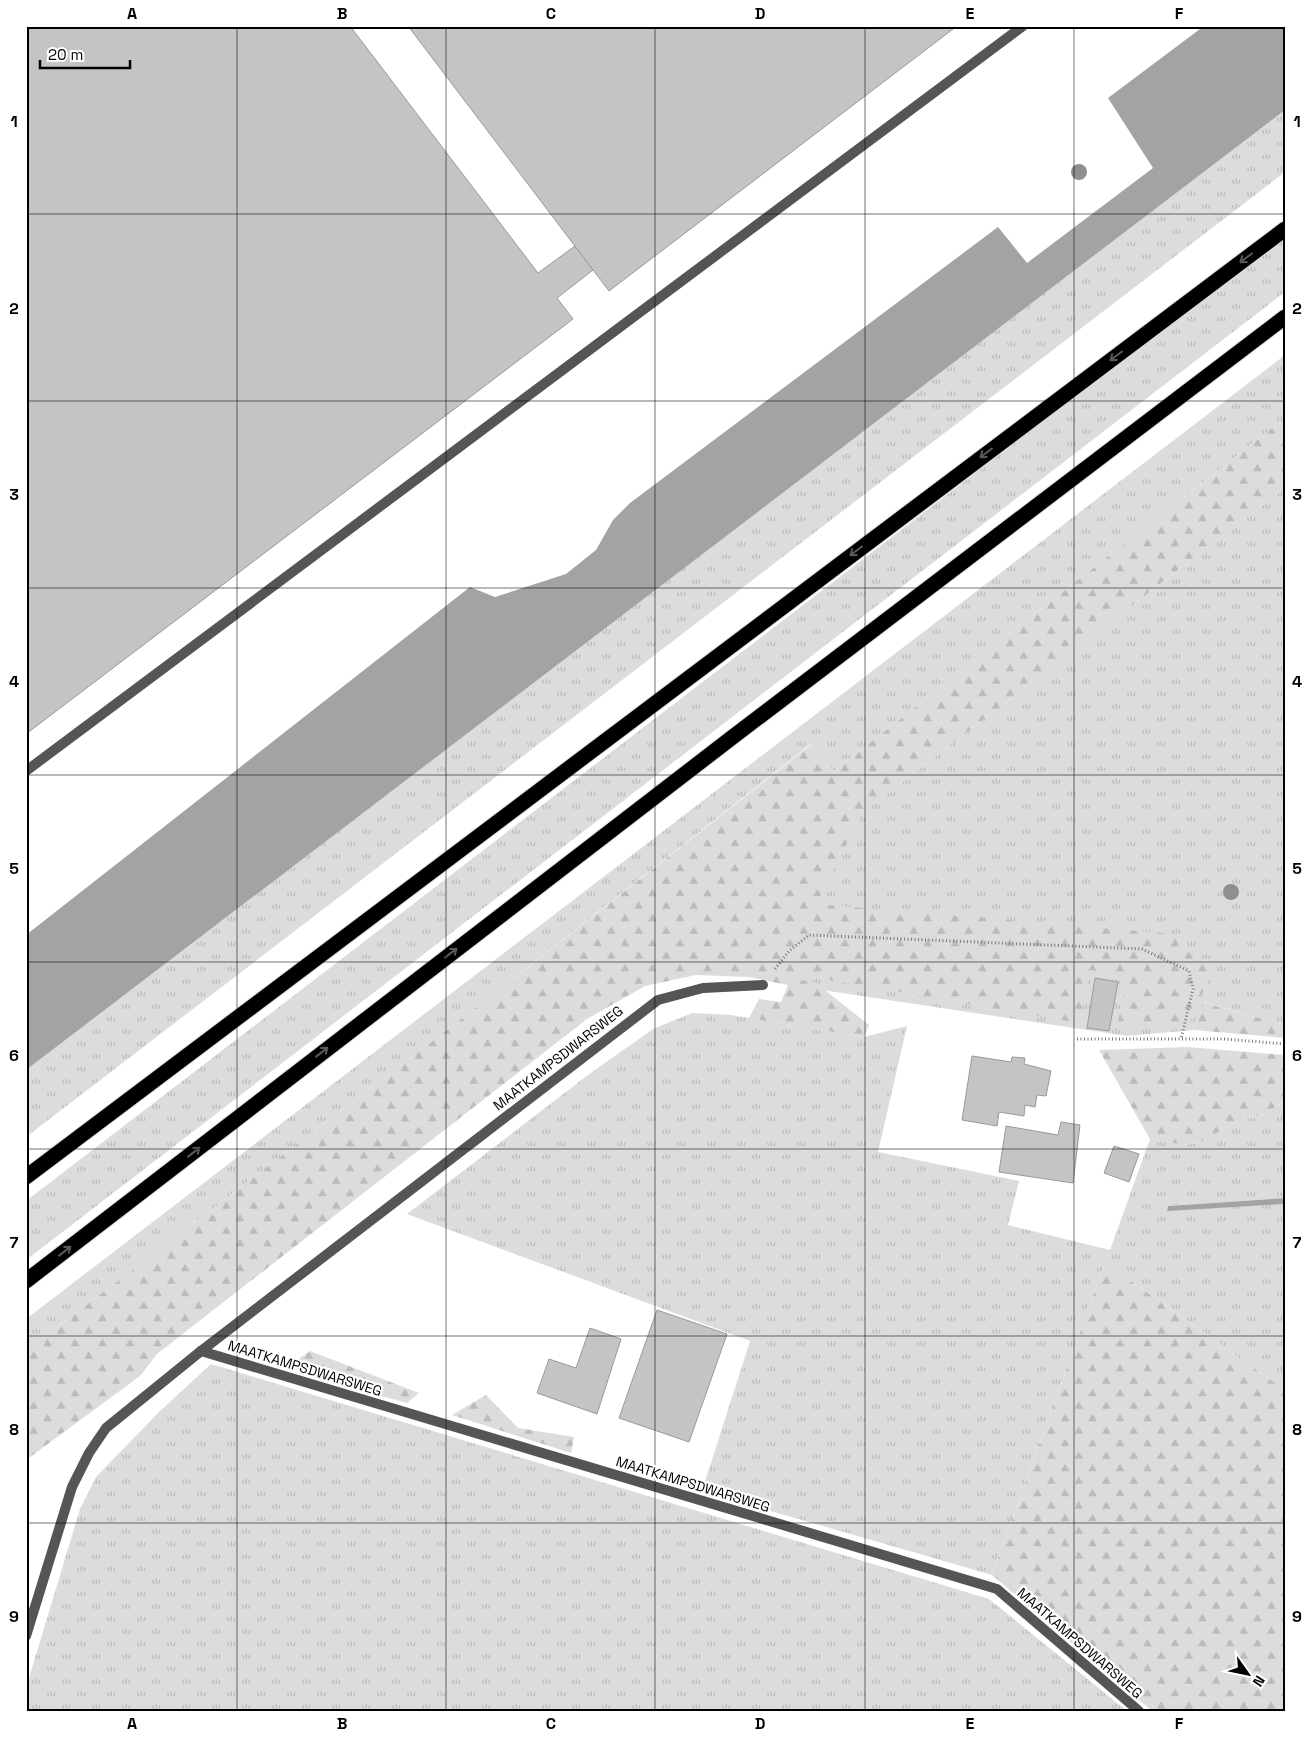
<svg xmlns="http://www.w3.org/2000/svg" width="1311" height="1737" viewBox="0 0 1311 1737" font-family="'Space Grotesk',sans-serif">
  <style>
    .grass { fill: url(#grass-tufts) }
    .forest { fill: url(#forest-firs) }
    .water { fill: #a3a3a3 }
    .building { fill: #c4c4c4; stroke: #999 }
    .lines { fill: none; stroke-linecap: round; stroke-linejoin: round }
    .highway-casing { stroke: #dbdbdb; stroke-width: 17 }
    .path { stroke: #777; stroke-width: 3; stroke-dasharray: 1 2.5; stroke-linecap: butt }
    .lane { stroke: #555; stroke-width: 10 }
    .street { stroke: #555; stroke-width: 10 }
    .highway { stroke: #000; stroke-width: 15 }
    .tree { fill: #8f8f8f }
    .oneway { stroke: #595959 }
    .grid { fill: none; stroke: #000; stroke-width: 1; stroke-opacity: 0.55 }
    .labels { text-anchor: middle; stroke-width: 4.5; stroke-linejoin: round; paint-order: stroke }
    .street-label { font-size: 14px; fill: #000; stroke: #fff }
    .neatline { fill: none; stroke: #000; stroke-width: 2 }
    .grid-label { font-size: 16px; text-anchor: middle; font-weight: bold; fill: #000 }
  </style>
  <defs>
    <pattern id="grass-tufts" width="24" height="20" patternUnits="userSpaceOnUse" patternTransform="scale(1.25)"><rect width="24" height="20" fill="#dcdcdc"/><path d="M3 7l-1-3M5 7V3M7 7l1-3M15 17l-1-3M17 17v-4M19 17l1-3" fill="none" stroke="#bbb"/></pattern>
    <pattern id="forest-firs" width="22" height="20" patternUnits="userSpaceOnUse" patternTransform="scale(1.25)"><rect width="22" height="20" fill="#dcdcdc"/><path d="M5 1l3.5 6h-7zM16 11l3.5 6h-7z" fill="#bbb"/></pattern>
  </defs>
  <rect width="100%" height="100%" fill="#fff"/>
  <!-- grass -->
  <g class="grass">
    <polygon points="1285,110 1285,172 26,1137 26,1070"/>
    <polygon points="1285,239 1285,292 26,1260 26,1201 1060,408"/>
    <polygon points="1285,355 1285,418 834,771 811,744 477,1007 26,1351 26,1319"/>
    <polygon points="1285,488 1285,1025 1205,1003 1194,1030 1127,1036 789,985 815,904 863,812"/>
    <polygon points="692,1013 731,1015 864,1037 907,1026 878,1152 1019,1181 1008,1225 1110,1250 1150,1139 1184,1145 1199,1143 1238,1121 1264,1114 1285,1101 1285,1198 1168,1206 1167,1210 1285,1204 1285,1393 1282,1388 1105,1263 992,1575 702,1491 750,1341 407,1214 588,1075 653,1029"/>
    <polygon points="211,1364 989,1599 1127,1711 26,1711 26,1688 80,1509 96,1477 159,1412"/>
  </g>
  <!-- forest -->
  <g class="forest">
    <polygon points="1285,418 1285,488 863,812 816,904 1174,934 1211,973 1189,1025 1117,1027 1127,975 1089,970 1080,1023 794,974 800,951 791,980 792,978 816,983 869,1025 864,1037 749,1018 759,999 781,1002 788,985 749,977 696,975 645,986 587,1019 157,1354 140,1376 26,1460 26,1351 477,1007 812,744 834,771"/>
    <polygon points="1204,1003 1285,1025 1285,1038 1194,1030"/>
    <polygon points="1187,1047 1285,1055 1285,1101 1264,1114 1238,1121 1199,1143 1184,1145 1150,1139 1099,1050"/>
    <polygon points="1105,1263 1282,1388 1285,1393 1285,1711 1152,1711 992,1575"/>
    <polygon points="310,1351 419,1393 407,1403 302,1374 297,1360"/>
    <polygon points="486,1395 518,1428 574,1437 571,1453 452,1415"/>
  </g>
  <!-- water -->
  <g class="water">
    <polygon points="1204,26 1285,26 1285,110 26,1070 26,935 470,587 495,597 566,574 596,550 613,520 630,503 998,227 1027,263 1153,168 1108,98"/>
    <polygon points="1285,1198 1285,1204 1167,1211 1168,1206"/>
  </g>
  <!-- building -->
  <g class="building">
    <polygon points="26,26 350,26 538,273 575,246 593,270 557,298 573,319 26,734"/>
    <polygon points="408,26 957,26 609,291"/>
    <polygon points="1095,978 1118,982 1109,1031 1087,1028"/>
    <polygon points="972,1056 1011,1062 1012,1057 1025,1058 1024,1064 1051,1071 1046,1096 1037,1095 1035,1107 1025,1105 1024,1116 999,1112 997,1126 962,1120"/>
    <polygon points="1061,1122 1080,1125 1073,1183 999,1172 1006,1126 1058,1135"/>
    <polygon points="1114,1146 1139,1154 1129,1182 1104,1173"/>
    <polygon points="657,1310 727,1334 689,1442 619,1418"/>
    <polygon points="590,1328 621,1339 597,1414 537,1393 549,1359 576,1368"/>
  </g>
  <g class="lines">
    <defs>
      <g id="highway">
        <polyline points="26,1177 1285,229"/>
        <polyline points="26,1281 734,736 1285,317"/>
      </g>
    </defs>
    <!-- highway casing -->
    <use href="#highway" class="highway-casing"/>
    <!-- path -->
    <g class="path">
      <polyline points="775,969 789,951 809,935 1142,949 1189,971 1193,989 1181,1039"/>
      <polyline points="1077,1039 1225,1039 1285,1044"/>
    </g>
    <!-- lane -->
    <g class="lane">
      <polyline points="26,771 1023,26"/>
      <polyline points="201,1351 997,1589 1139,1711"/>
      <polyline points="201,1351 658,1000 703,988 763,985"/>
    </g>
    <!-- street -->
    <polyline class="street" points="26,1636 72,1487 89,1453 106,1428 201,1351"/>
    <!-- highway -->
    <use href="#highway" class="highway"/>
  </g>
  <!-- trees -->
  <g class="tree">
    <circle cx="1079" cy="172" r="8"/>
    <circle cx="1231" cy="892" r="8"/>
  </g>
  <!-- one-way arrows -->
  <defs><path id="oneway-shaft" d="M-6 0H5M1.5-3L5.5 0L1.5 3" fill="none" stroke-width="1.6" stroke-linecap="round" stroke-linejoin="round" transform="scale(1.25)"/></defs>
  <g class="oneway">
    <use href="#oneway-shaft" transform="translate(1246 258) rotate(143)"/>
    <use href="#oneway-shaft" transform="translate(1116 356) rotate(143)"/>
    <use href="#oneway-shaft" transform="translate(986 453) rotate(143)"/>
    <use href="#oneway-shaft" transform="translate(856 551) rotate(143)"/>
    <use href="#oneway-shaft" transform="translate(451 953) rotate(-38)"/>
    <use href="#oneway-shaft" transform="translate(322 1052) rotate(-38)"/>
    <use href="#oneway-shaft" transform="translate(194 1152) rotate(-38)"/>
    <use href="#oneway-shaft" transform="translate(65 1251) rotate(-38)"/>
  </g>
  <!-- grid -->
  <path class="grid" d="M237 26V1711M446 26V1711M655 26V1711M865 26V1711M1074 26V1711M26 214H1285M26 401H1285M26 588H1285M26 775H1285M26 962H1285M26 1149H1285M26 1336H1285M26 1523H1285"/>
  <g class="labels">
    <!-- street labels -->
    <g class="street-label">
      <text transform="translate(558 1058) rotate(-38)" y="5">MAATKAMPSDWARSWEG</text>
      <text transform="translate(305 1368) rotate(17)" y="5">MAATKAMPSDWARSWEG</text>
      <text transform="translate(693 1484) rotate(17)" y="5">MAATKAMPSDWARSWEG</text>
      <text transform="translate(1080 1643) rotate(41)" y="5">MAATKAMPSDWARSWEG</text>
    </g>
  </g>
  <!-- border -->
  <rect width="1311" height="1737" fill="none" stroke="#ffffff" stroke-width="55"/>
  <!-- north arrow -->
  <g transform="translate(1248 1674) rotate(123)" stroke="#ffffff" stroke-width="4" paint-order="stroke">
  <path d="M0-4L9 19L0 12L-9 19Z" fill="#000000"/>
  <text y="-8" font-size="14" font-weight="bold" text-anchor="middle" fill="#000000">N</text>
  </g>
  <!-- scale -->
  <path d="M40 60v8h90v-8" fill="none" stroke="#000000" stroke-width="2.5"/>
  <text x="48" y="60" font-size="15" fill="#000000" stroke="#ffffff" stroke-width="4" paint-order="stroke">20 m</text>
  <rect x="28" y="28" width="1256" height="1682" class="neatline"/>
  <g class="grid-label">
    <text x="132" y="19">A</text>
    <text x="342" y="19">B</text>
    <text x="551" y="19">C</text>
    <text x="760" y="19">D</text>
    <text x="970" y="19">E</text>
    <text x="1179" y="19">F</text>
    <text x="14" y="127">1</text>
    <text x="1297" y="127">1</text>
    <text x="14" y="314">2</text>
    <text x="1297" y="314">2</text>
    <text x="14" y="500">3</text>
    <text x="1297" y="500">3</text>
    <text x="14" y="687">4</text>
    <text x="1297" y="687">4</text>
    <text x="14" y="874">5</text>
    <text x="1297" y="874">5</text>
    <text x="14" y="1061">6</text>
    <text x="1297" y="1061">6</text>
    <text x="14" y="1248">7</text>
    <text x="1297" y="1248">7</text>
    <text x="14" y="1435">8</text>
    <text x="1297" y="1435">8</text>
    <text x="14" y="1622">9</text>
    <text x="1297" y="1622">9</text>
    <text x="132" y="1729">A</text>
    <text x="342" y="1729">B</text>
    <text x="551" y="1729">C</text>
    <text x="760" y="1729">D</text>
    <text x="970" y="1729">E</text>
    <text x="1179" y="1729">F</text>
  </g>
</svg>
